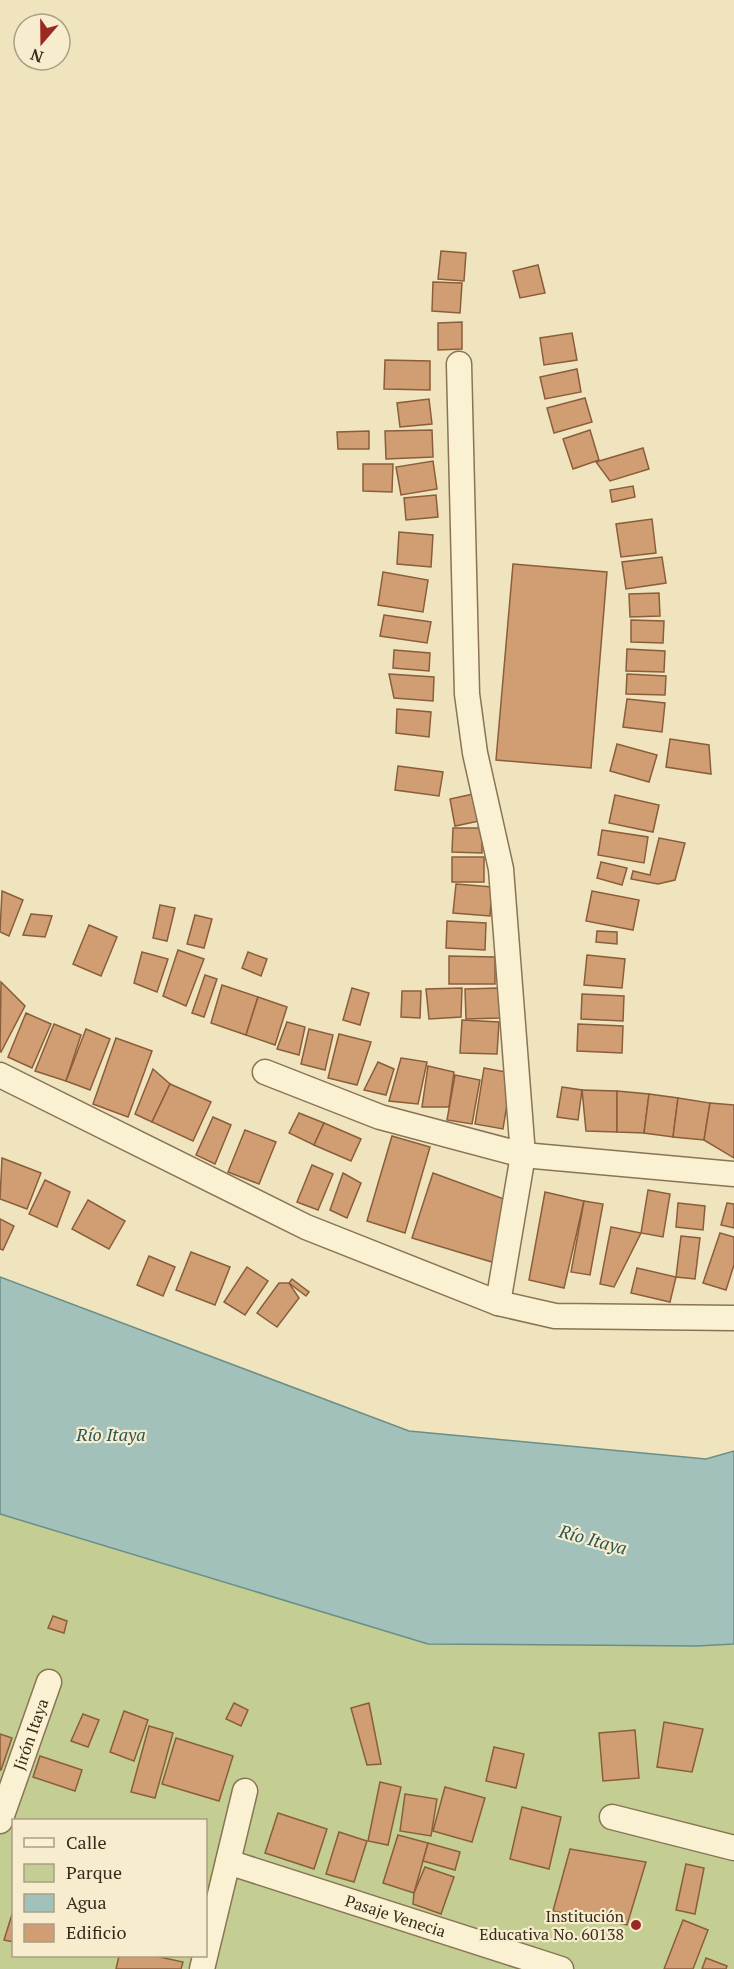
<svg xmlns="http://www.w3.org/2000/svg" width="734" height="1969" viewBox="0 0 734 1969" font-family="'PT Serif',serif">
  <style>
    .green { fill: #c4ce92; fill-rule: evenodd }
    .water { fill: #a2c1ba; stroke: #698f88; stroke-width: 1.5 }
    .building { fill: #d09e72; stroke: #8a5e3b; stroke-width: 1.5 }
    .lines { fill: none; stroke-linecap: round; stroke-linejoin: round }
    .street-casing { stroke: #897456; stroke-width: 27 }
    .street { stroke: #faf1d2; stroke-width: 24 }
    .poi-dot { fill: #9b2923; stroke: #f7edce; stroke-width: 2 }
    .labels { text-anchor: middle; stroke-width: 4.5; stroke-linejoin: round; paint-order: stroke }
    .street-label { font-size: 16px; fill: #382b1b; stroke: #f7edce }
    .poi-label { font-size: 16px; fill: #382b1b; stroke: #f7edce; text-anchor: end }
    .water-label { font-size: 18px; font-style: italic; fill: #2a5858; stroke: #f7edce }
  </style>
  <rect width="100%" height="100%" fill="#f0e4be"/>
  <!-- green -->
  <path class="green" d="M0 1514 428 1644H734V1969H0ZM14 1820H206V1956H14Z"/>
  <!-- water -->
  <polygon class="water" points="0,1277 409,1431 706,1459 734,1451 734,1644 697,1646 428,1644 0,1514"/>
  <!-- building -->
  <g class="building">
    <polygon points="441,251 466,253 464,281 438,279"/>
    <polygon points="538,265 545,293 520,298 513,271"/>
    <polygon points="433,282 462,283 460,313 432,311"/>
    <polygon points="462,322 462,349 438,350 438,323"/>
    <polygon points="572,333 577,360 544,365 540,338"/>
    <polygon points="385,360 430,361 430,390 384,389"/>
    <polygon points="577,369 581,392 545,399 540,377"/>
    <polygon points="585,398 592,422 554,433 547,408"/>
    <polygon points="429,399 432,424 400,427 397,403"/>
    <polygon points="432,430 433,457 386,459 385,431"/>
    <polygon points="590,430 599,460 573,469 563,439"/>
    <polygon points="369,431 369,449 338,449 337,432"/>
    <polygon points="643,448 649,469 610,481 596,462"/>
    <polygon points="433,461 437,489 401,495 396,467"/>
    <polygon points="363,464 393,464 392,492 363,491"/>
    <polygon points="633,486 635,497 612,502 610,490"/>
    <polygon points="436,495 438,517 406,520 404,498"/>
    <polygon points="652,519 656,553 621,557 616,524"/>
    <polygon points="399,532 433,535 431,567 397,564"/>
    <polygon points="662,557 666,583 626,589 622,562"/>
    <polygon points="513,564 607,572 591,768 496,760"/>
    <polygon points="383,572 428,580 423,612 378,605"/>
    <polygon points="659,593 660,616 630,617 629,594"/>
    <polygon points="384,615 431,622 427,643 380,636"/>
    <polygon points="631,620 664,621 663,643 631,642"/>
    <polygon points="627,649 665,651 664,672 626,671"/>
    <polygon points="394,650 430,653 429,671 393,668"/>
    <polygon points="389,674 434,677 433,701 394,698"/>
    <polygon points="627,674 666,676 665,695 626,694"/>
    <polygon points="627,699 665,703 662,732 623,727"/>
    <polygon points="397,709 431,712 429,737 396,733"/>
    <polygon points="670,739 709,745 711,774 666,767"/>
    <polygon points="617,744 657,755 649,782 610,771"/>
    <polygon points="398,766 443,772 439,796 395,790"/>
    <polygon points="478,793 484,820 455,826 450,799"/>
    <polygon points="615,795 659,805 653,832 609,823"/>
    <polygon points="453,828 482,828 482,853 452,852"/>
    <polygon points="602,830 648,837 644,863 598,855"/>
    <polygon points="659,838 685,843 675,880 658,884 631,879 633,871 650,875"/>
    <rect x="452" y="857" width="32" height="25"/>
    <polygon points="601,862 627,868 622,885 597,878"/>
    <polygon points="456,884 492,887 490,916 453,913"/>
    <polygon points="2,891 23,900 9,936 0,932"/>
    <polygon points="592,891 639,900 633,930 586,921"/>
    <polygon points="160,905 175,908 167,941 153,938"/>
    <polygon points="31,914 52,916 45,937 23,935"/>
    <polygon points="195,915 212,919 204,948 187,944"/>
    <polygon points="447,921 486,923 485,950 446,948"/>
    <polygon points="89,925 117,937 101,976 73,964"/>
    <polygon points="597,931 617,932 617,944 596,942"/>
    <polygon points="178,950 204,959 186,1006 163,996"/>
    <polygon points="142,952 168,959 157,992 134,983"/>
    <polygon points="248,952 267,959 261,976 242,968"/>
    <polygon points="587,955 625,959 622,988 584,985"/>
    <polygon points="449,956 495,957 495,984 449,984"/>
    <polygon points="205,975 217,979 204,1017 192,1013"/>
    <polygon points="1,982 25,1006 1,1052 0,1051"/>
    <polygon points="222,985 258,997 246,1035 211,1023"/>
    <polygon points="352,988 369,993 360,1025 343,1020"/>
    <polygon points="462,988 461,1017 429,1019 426,989"/>
    <polygon points="499,988 500,1018 466,1019 465,989"/>
    <polygon points="402,991 421,991 420,1018 401,1017"/>
    <polygon points="582,994 624,996 623,1021 581,1019"/>
    <polygon points="258,997 287,1007 275,1045 246,1035"/>
    <polygon points="26,1013 51,1024 32,1068 8,1057"/>
    <polygon points="462,1020 499,1022 497,1054 460,1053"/>
    <polygon points="287,1022 305,1027 299,1055 277,1049"/>
    <polygon points="54,1024 81,1035 66,1081 35,1071"/>
    <polygon points="578,1024 623,1026 622,1053 577,1051"/>
    <polygon points="86,1029 110,1039 90,1090 66,1081"/>
    <polygon points="309,1029 333,1035 325,1070 301,1064"/>
    <polygon points="339,1034 371,1042 357,1085 328,1078"/>
    <polygon points="116,1038 152,1051 128,1117 93,1104"/>
    <polygon points="401,1058 427,1062 418,1104 389,1101"/>
    <polygon points="378,1062 394,1069 386,1095 364,1090"/>
    <polygon points="428,1066 454,1072 449,1107 422,1107"/>
    <polygon points="484,1068 512,1073 503,1129 475,1124"/>
    <polygon points="153,1069 170,1084 152,1122 135,1114"/>
    <polygon points="455,1075 480,1080 472,1124 447,1120"/>
    <polygon points="170,1084 211,1102 193,1141 152,1122"/>
    <polygon points="562,1087 582,1090 578,1120 557,1117"/>
    <polygon points="582,1090 617,1091 617,1132 586,1131"/>
    <polygon points="617,1091 649,1094 644,1133 617,1132"/>
    <polygon points="649,1094 678,1098 673,1137 644,1133"/>
    <polygon points="678,1098 710,1103 704,1140 673,1137"/>
    <polygon points="710,1103 734,1105 734,1158 704,1140"/>
    <polygon points="299,1113 324,1123 314,1145 289,1133"/>
    <polygon points="213,1117 231,1125 215,1164 196,1155"/>
    <polygon points="324,1123 361,1139 351,1161 314,1145"/>
    <polygon points="245,1130 276,1142 259,1184 228,1172"/>
    <polygon points="392,1136 430,1147 405,1233 367,1221"/>
    <polygon points="2,1158 41,1173 27,1209 0,1199"/>
    <polygon points="312,1165 333,1174 318,1210 297,1202"/>
    <polygon points="343,1173 361,1183 347,1218 330,1210"/>
    <polygon points="433,1173 512,1202 495,1263 412,1238"/>
    <polygon points="45,1180 70,1192 57,1227 29,1214"/>
    <polygon points="648,1190 670,1194 663,1237 641,1233"/>
    <polygon points="545,1192 584,1201 564,1288 529,1280"/>
    <polygon points="88,1200 125,1221 109,1249 72,1229"/>
    <polygon points="584,1201 603,1204 590,1275 571,1272"/>
    <polygon points="678,1203 705,1206 703,1230 676,1227"/>
    <polygon points="727,1203 734,1204 734,1228 721,1225"/>
    <polygon points="0,1219 14,1226 3,1250 0,1249"/>
    <polygon points="611,1227 641,1233 614,1287 600,1284"/>
    <polygon points="720,1233 734,1237 734,1265 726,1290 703,1283"/>
    <polygon points="681,1236 700,1238 695,1279 676,1277"/>
    <polygon points="191,1252 230,1267 215,1305 176,1290"/>
    <polygon points="149,1256 175,1267 163,1296 137,1285"/>
    <polygon points="247,1267 268,1281 245,1315 224,1302"/>
    <polygon points="637,1268 676,1277 670,1302 631,1293"/>
    <polygon points="292,1279 309,1292 306,1296 289,1283"/>
    <polygon points="279,1283 289,1283 299,1298 277,1327 257,1313"/>
    <polygon points="53,1616 67,1621 64,1633 48,1628"/>
    <polygon points="234,1703 248,1710 241,1726 226,1719"/>
    <polygon points="369,1703 381,1764 367,1765 351,1708"/>
    <polygon points="124,1711 148,1720 134,1761 110,1752"/>
    <polygon points="83,1714 99,1720 88,1747 71,1741"/>
    <polygon points="664,1722 703,1729 692,1772 657,1767"/>
    <polygon points="149,1726 173,1733 155,1798 131,1792"/>
    <polygon points="635,1730 639,1778 603,1781 599,1733"/>
    <polygon points="0,1734 12,1738 1,1770 0,1770"/>
    <polygon points="176,1738 233,1756 219,1801 162,1784"/>
    <polygon points="494,1747 524,1754 516,1788 486,1781"/>
    <polygon points="40,1756 82,1770 75,1791 33,1777"/>
    <polygon points="380,1782 401,1787 388,1845 368,1841"/>
    <polygon points="445,1787 485,1798 472,1842 433,1831"/>
    <polygon points="405,1794 437,1799 431,1836 400,1831"/>
    <polygon points="522,1807 561,1817 549,1869 510,1859"/>
    <polygon points="278,1813 327,1829 314,1869 265,1853"/>
    <polygon points="339,1832 367,1841 354,1882 326,1874"/>
    <polygon points="398,1835 428,1843 414,1893 383,1883"/>
    <polygon points="428,1843 460,1852 455,1870 423,1861"/>
    <polygon points="570,1849 646,1862 627,1925 553,1911"/>
    <polygon points="686,1864 704,1868 695,1914 676,1910"/>
    <polygon points="425,1867 454,1877 441,1914 413,1904 414,1893"/>
    <polygon points="14,1908 14,1942 4,1940"/>
    <polygon points="683,1920 708,1930 693,1969 664,1969"/>
    <polygon points="119,1956 155,1956 183,1962 181,1969 116,1969"/>
    <polygon points="706,1958 727,1966 726,1969 702,1969"/>
  </g>
  <g class="lines">
    <defs>
      <g id="street">
        <polyline points="459,364 467,694 475,753 501,869 523,1155 498,1303"/>
        <polyline points="265,1072 380,1117 523,1155 734,1174"/>
        <polyline points="0,1075 306,1227 498,1303 555,1316 734,1318"/>
        <polyline points="612,1817 734,1848"/>
        <path id="s1" d="M0 1821 49 1682"/>
        <path id="s2" d="M228 1862 561 1969"/>
        <polyline points="202,1969 245,1791"/>
      </g>
    </defs>
    <!-- street casing -->
    <use href="#street" class="street-casing"/>
    <!-- street -->
    <use href="#street" class="street"/>
  </g>
  <!-- markers -->
  <circle class="poi-dot" cx="636" cy="1925" r="6"/>
  <g class="labels">
    <!-- street labels -->
    <g class="street-label">
      <text dy="6" stroke="none"><textPath href="#s1" startOffset="92">Jirón Itaya</textPath></text>
      <text dy="6" stroke="none"><textPath href="#s2" startOffset="176">Pasaje Venecia</textPath></text>
    </g>
    <!-- poi labels -->
    <g class="poi-label">
      <text x="624" y="1922">Institución<tspan x="624" dy="18">Educativa No. 60138</tspan></text>
    </g>
    <!-- water labels -->
    <g class="water-label">
      <text x="111" y="1441">Río Itaya</text>
      <text transform="translate(593 1540) rotate(15)" y="6">Río Itaya</text>
    </g>
  </g>
  <!-- legend -->
  <rect x="12" y="1819" width="195" height="138" fill="#f7edce" stroke="#ab9f86" stroke-width="1.5"/>
  <rect x="24" y="1838" width="30" height="9" fill="#faf1d2" stroke="#ab9f86" stroke-width="1.5"/>
  <text x="66" y="1849" font-size="18" fill="#382b1b">Calle</text>
  <rect x="24" y="1864" width="30" height="18" fill="#c4ce92" stroke="#ab9f86" stroke-width="1.5"/>
  <text x="66" y="1879" font-size="18" fill="#382b1b">Parque</text>
  <rect x="24" y="1894" width="30" height="18" fill="#a2c1ba" stroke="#ab9f86" stroke-width="1.5"/>
  <text x="66" y="1909" font-size="18" fill="#382b1b">Agua</text>
  <rect x="24" y="1924" width="30" height="18" fill="#d09e72" stroke="#ab9f86" stroke-width="1.5"/>
  <text x="66" y="1939" font-size="18" fill="#382b1b">Edificio</text>
  <!-- north arrow -->
  <g transform="translate(42 42) rotate(200)"><circle r="28" fill="#f7edce" stroke="#ab9f86" stroke-width="1.5"/>
  <path d="M0-4.5L10 22L0 15L-10 22Z" fill="#9b2923"/>
  <text y="-9" font-size="16" font-weight="bold" text-anchor="middle" fill="#382b1b">N</text>
  </g>
</svg>
